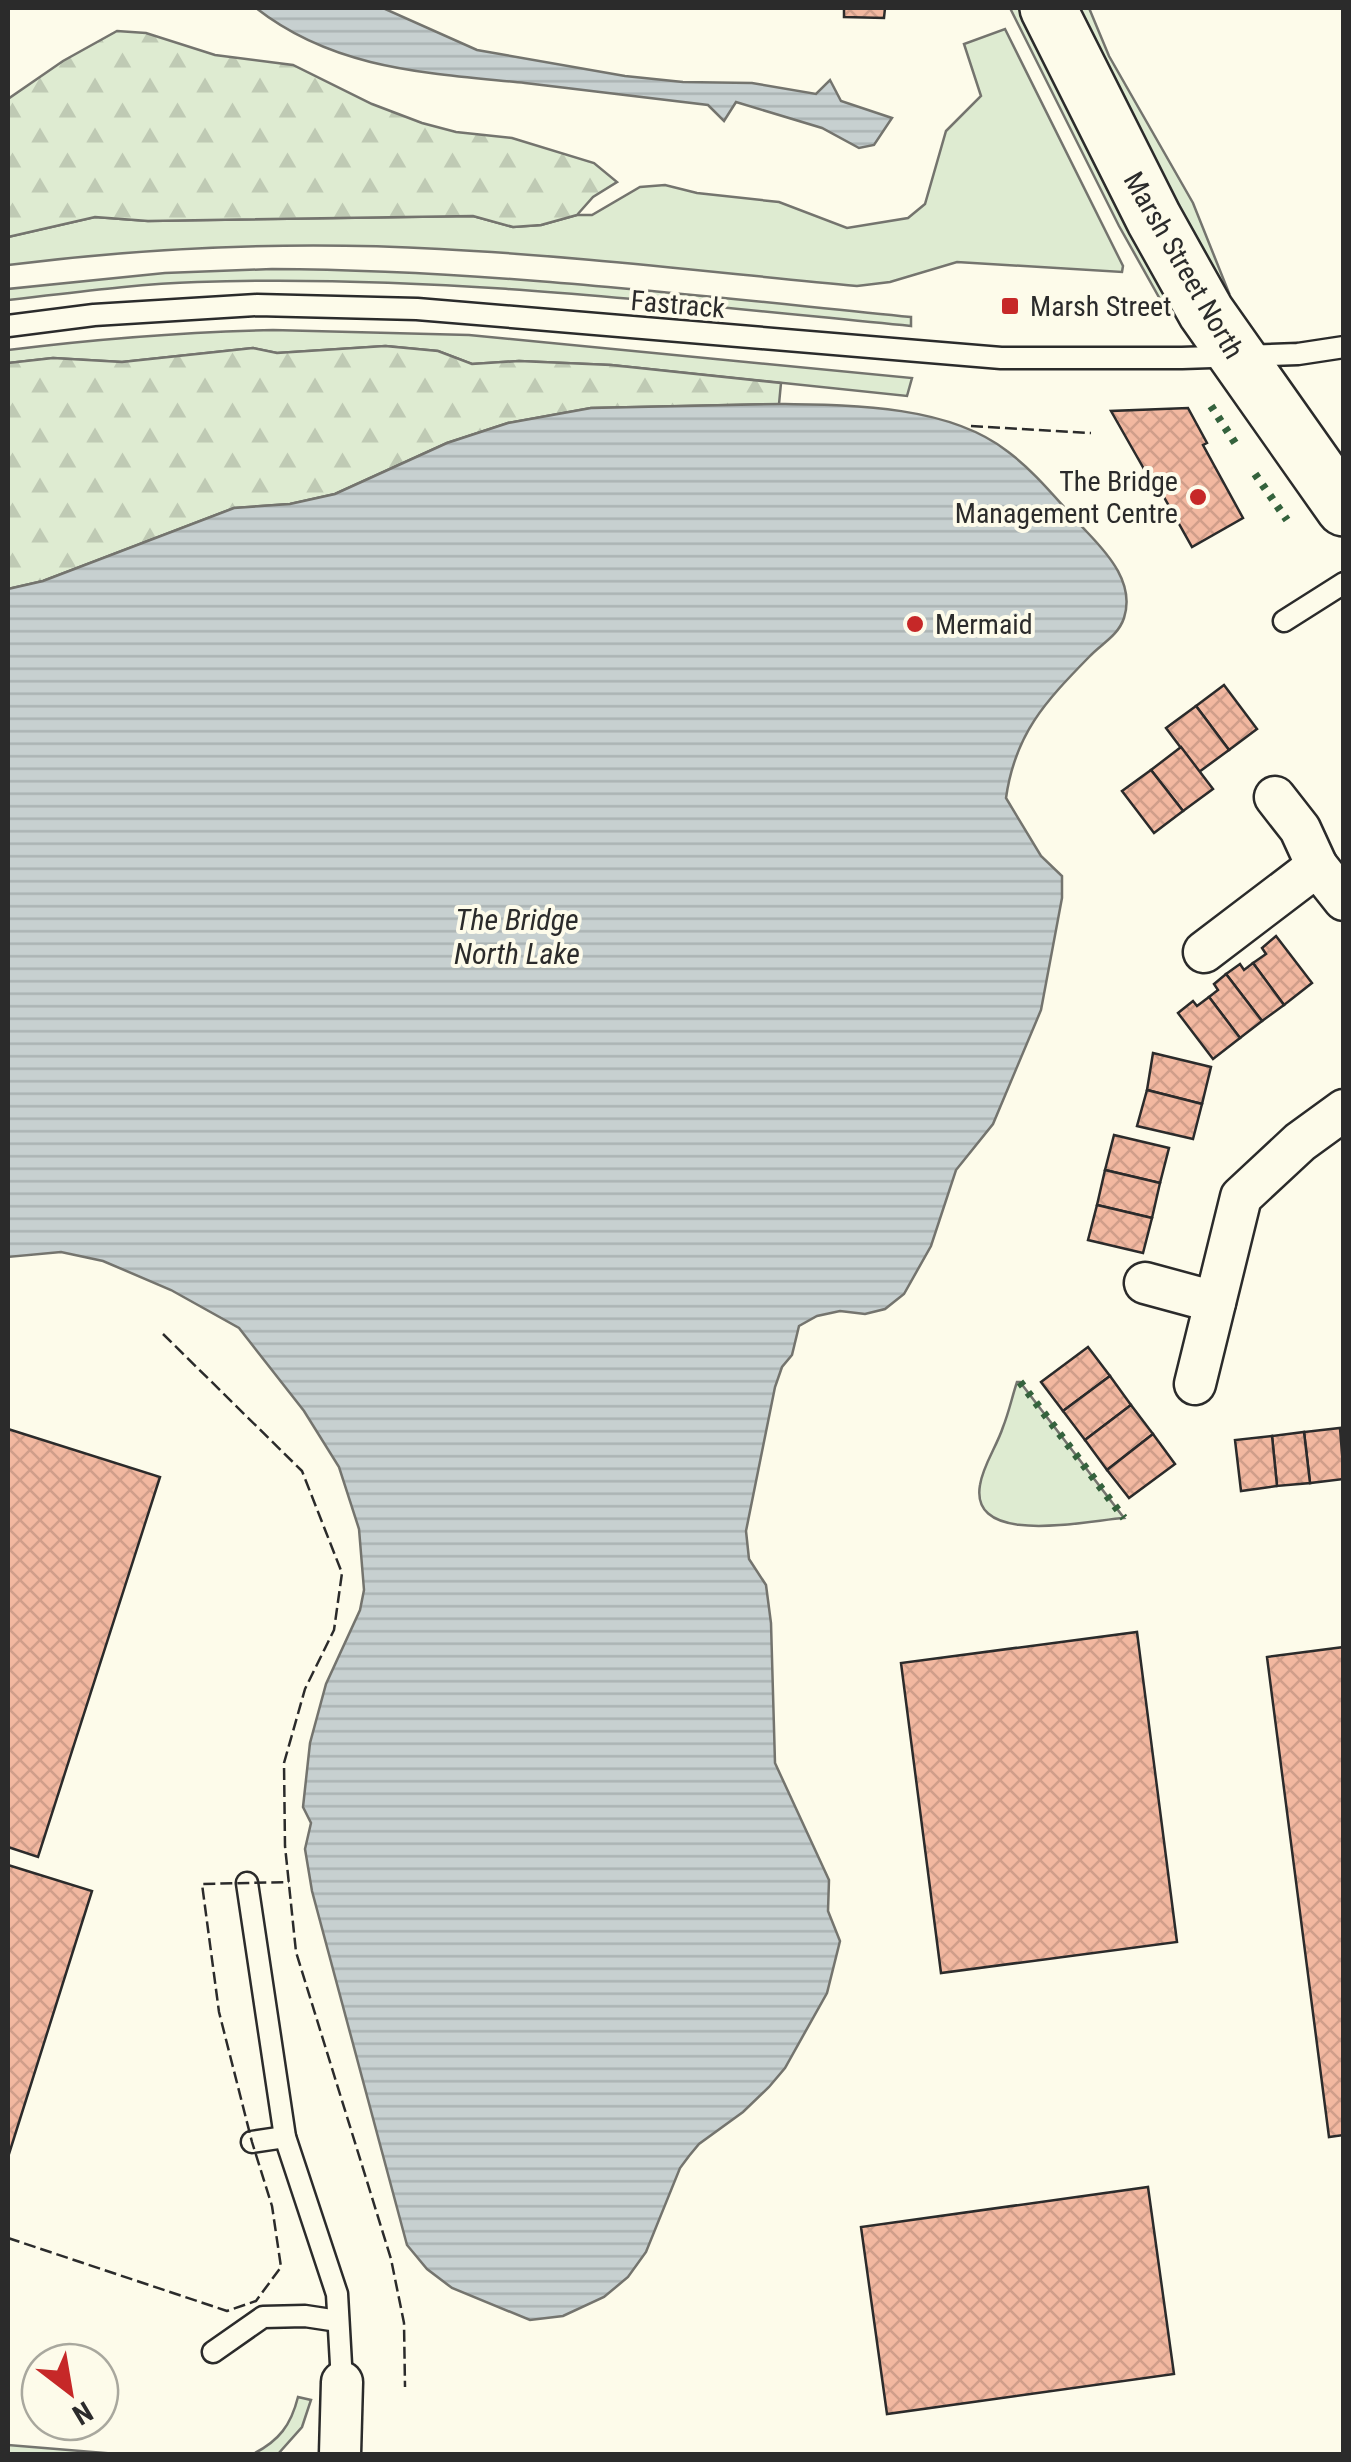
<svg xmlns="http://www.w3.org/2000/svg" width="1351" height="2462" viewBox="0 0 1351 2462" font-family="'Roboto Condensed',sans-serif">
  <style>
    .grass { fill: #deebd1; stroke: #74746e; stroke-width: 2.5 }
    .forest { fill: url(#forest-firs); stroke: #74746e; stroke-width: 2.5 }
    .water { fill: url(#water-rules); stroke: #74746e; stroke-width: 2.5 }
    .building { fill: url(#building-cross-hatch); stroke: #2b2b2b; stroke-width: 2.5 }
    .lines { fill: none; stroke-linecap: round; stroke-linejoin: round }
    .lane-casing { stroke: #2b2b2b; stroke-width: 25 }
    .street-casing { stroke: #2b2b2b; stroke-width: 45 }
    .secondary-casing { stroke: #2b2b2b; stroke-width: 60 }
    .lane { stroke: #fdfbea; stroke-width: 20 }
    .street { stroke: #fdfbea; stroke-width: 40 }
    .secondary { stroke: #fdfbea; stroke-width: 55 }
    .hedge { stroke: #34623c; stroke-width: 8; stroke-dasharray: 5 8; stroke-linecap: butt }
    .fence { stroke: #2b2b2b; stroke-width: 2.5; stroke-dasharray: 12 5; stroke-linecap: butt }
    .poi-dot { fill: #c62828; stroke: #fdfbea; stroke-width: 4 }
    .labels { text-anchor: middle; stroke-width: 8; stroke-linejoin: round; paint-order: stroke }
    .street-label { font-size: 28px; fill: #2b2b2b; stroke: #fdfbea }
    .poi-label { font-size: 28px; fill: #2b2b2b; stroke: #fdfbea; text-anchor: start }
    .water-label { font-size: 30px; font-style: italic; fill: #2b2b2b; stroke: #fdfbea }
  </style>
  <defs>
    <pattern id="forest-firs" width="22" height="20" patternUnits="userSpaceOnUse" patternTransform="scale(2.5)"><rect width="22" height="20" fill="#deebd1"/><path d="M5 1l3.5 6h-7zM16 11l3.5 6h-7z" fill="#bfcab4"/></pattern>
    <pattern id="water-rules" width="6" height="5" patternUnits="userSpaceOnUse" patternTransform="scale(2.5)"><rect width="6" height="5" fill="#c7d0d0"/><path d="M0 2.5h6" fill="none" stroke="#abb3b3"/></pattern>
    <pattern id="building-cross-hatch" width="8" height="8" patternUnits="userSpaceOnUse" patternTransform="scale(2.5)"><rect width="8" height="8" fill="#f2b8a0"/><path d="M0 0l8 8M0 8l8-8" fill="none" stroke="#d09e8a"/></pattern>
  </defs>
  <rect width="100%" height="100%" fill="#fdfbea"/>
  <!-- grass -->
  <g class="grass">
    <polygon points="1010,8 1030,8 1182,302 1165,308 1119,226"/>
    <polygon points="1068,8 1089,8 1109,56 1193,203 1229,293 1215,296"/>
    <path d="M1005 29 1123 266 1122 272 957 262 890 282 857 286C718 273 579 256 440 249 296 241 151 247 8 265V237L95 217 148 221 473 216 513 227 541 225 577 215H592L640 187 665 185 697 193 779 202 847 228 908 218 925 204 946 131 981 96 964 44Z"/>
    <path d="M272 269C486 270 699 296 911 317V326C674 303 436 274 197 282 134 284 70 293 8 300V289L165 273Z"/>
    <path d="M273 330 469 335 912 378 907 396 611 365 519 361 472 364 438 351 386 346 277 353 253 348 122 362 53 358 8 363V350C96 339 184 332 273 330Z"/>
    <path d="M1017 1382H1020L1124 1518C1089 1520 969 1548 980 1485 983 1465 997 1446 1003 1427 1009 1412 1012 1397 1017 1382Z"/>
    <path d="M298 2397 311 2400 302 2427 278 2454H253C279 2441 291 2425 298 2397Z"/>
    <polygon points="8,2445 117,2454 8,2454"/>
  </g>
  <!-- forest -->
  <g class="forest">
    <polygon points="117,31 146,33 215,55 293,65 372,104 422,123 456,132 512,138 594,163 617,182 593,197 577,215 541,225 513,227 473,216 148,221 95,217 8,237 8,99 63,61"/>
    <polygon points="385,346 438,351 472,364 519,361 611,365 781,383 779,404 591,408 508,423 447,443 335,494 290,504 234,508 43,581 8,589 8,363 53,358 122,362 253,348 277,353"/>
  </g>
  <!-- water -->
  <g class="water">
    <path d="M256 8H383L477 50 625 76 683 82 752 83 816 94 830 80 841 101 892 118 874 145 859 148 822 128 736 102 724 121 708 105C647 98 586 90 525 83 428 73 335 70 256 8Z"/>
    <path d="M779 404C851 405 948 405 1007 451 1037 473 1061 505 1087 532 1109 555 1135 584 1124 618 1118 636 1101 644 1089 657 1045 702 1015 734 1006 798L1041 856 1062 876V898L1041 1010 993 1124 956 1170 931 1246 904 1294 885 1309 865 1314 840 1311 817 1316 799 1326 792 1355 782 1367 775 1387 746 1531 749 1559 766 1585 771 1623 775 1763 829 1880 828 1911 840 1941 827 1993 785 2068 769 2087 743 2112 699 2144 689 2156 680 2168 646 2252 628 2277 604 2297 563 2316 530 2320 452 2288 427 2269 407 2245 312 1891 305 1849 311 1823 303 1807 310 1743 326 1684 360 1610 364 1590 359 1529 339 1467 304 1411 239 1328 171 1290 103 1261 61 1252 8 1257V589L43 581 234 508 290 504 335 494 447 443 508 423 591 408Z"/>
  </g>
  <!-- building -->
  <g class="building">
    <polygon points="844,8 885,8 884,18 844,17"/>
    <polygon points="1188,408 1207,443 1203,445 1243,518 1192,547 1151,474 1148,476 1111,411"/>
    <polygon points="1224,685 1257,729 1229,750 1196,706"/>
    <polygon points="1196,706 1229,750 1199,772 1166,728"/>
    <polygon points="1181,747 1213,789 1183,811 1151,770"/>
    <polygon points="1151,770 1183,811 1154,833 1122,791"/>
    <polygon points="1276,936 1312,983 1284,1005 1253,963 1266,954 1262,948"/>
    <polygon points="1253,963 1284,1005 1262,1021 1226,974 1240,964 1244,970"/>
    <polygon points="1226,974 1262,1021 1240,1038 1209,997 1218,990 1214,984"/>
    <polygon points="1209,997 1240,1038 1213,1059 1178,1013 1193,1001 1197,1006"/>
    <polygon points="1153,1053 1211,1067 1202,1104 1147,1090"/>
    <polygon points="1147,1090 1202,1104 1193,1139 1137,1126"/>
    <polygon points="1114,1135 1169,1148 1160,1183 1105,1170"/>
    <polygon points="1105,1170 1160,1183 1152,1218 1097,1205"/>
    <polygon points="1097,1205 1152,1218 1143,1253 1088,1240"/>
    <polygon points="1088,1347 1110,1376 1063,1411 1041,1382"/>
    <polygon points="1110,1376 1131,1405 1085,1440 1063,1411"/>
    <polygon points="1131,1405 1153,1434 1107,1470 1085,1440"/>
    <polygon points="1340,1428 1344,1479 1310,1483 1304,1432"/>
    <polygon points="8,1429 160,1477 38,1857 8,1847"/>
    <polygon points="1304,1432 1310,1483 1277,1486 1272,1436"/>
    <polygon points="1153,1434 1175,1464 1129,1498 1107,1470"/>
    <polygon points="1272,1436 1277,1486 1241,1491 1235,1440"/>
    <polygon points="1137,1632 1177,1942 941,1973 901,1663"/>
    <polygon points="1344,1647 1344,2135 1329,2137 1267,1657"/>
    <polygon points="8,1865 92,1891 8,2157"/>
    <polygon points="1148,2187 1174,2374 887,2414 861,2227"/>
  </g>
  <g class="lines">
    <defs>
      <g id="lane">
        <polyline points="8,326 94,315 257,305 417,309 1001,358 1182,358 1298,354 1344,347"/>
        <polyline points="1284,621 1344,583"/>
        <polyline points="247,1883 285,2137 337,2294 342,2382"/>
        <polyline points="252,2142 285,2137"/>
        <polyline points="213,2352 263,2317 305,2316 338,2321"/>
      </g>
      <g id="street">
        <polyline points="1275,797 1300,829 1317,866"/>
        <polyline points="1204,952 1317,866 1344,900"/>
        <polyline points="1145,1283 1215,1302"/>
        <polyline points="1195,1384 1241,1197 1300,1142 1344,1110"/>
        <polyline points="340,2454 342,2382"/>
      </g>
      <polyline id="secondary" points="1048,8 1154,219 1206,312 1344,508"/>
    </defs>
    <!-- lane casing -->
    <use href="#lane" class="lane-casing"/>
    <!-- street casing -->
    <use href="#street" class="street-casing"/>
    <!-- secondary casing -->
    <use href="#secondary" class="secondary-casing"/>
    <!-- lane -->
    <use href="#lane" class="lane"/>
    <!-- street -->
    <use href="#street" class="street"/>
    <!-- secondary -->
    <use href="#secondary" class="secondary"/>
    <!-- hedge -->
    <g class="hedge">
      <polyline points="1211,406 1239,449"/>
      <polyline points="1255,474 1287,520"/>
      <polyline points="1020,1382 1124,1518"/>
    </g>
    <!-- fence -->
    <g class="fence">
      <polyline points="971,426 1091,433"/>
      <polyline points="163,1334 302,1471 342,1573 334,1630 305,1689 284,1763 285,1846 296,1952 391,2259 404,2323 405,2387"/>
      <polyline points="8,2238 227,2311 256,2301 281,2267 272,2206 252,2142 219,2012 202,1884 289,1882"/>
    </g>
  </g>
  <!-- markers -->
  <g class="poi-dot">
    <rect x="1000" y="296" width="20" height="20" rx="5"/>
    <circle cx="1198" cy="497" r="10"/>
    <circle cx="915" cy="624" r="10"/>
  </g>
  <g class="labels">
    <!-- street labels -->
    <g class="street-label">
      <text transform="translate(1184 265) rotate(60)" y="10">Marsh Street North</text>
      <text transform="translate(678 304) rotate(5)" y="10">Fastrack</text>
    </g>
    <!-- poi labels -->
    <g class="poi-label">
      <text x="1030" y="316">Marsh Street</text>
      <text x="1178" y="491" text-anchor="end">The Bridge<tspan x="1178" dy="32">Management Centre</tspan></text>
      <text x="935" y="634">Mermaid</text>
    </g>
    <!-- water labels -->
    <g class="water-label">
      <text x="517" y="930">The Bridge<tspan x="517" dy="34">North Lake</tspan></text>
    </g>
  </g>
  <!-- border -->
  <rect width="1351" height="2462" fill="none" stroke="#2b2b2b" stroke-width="20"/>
  <!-- north arrow -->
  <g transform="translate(70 2392) rotate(149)"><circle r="48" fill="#fdfbea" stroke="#a9a89e" stroke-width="2.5"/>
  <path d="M0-8L18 38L0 25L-18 38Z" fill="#c62828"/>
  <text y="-15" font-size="28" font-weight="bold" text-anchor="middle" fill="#2b2b2b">N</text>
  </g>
</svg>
